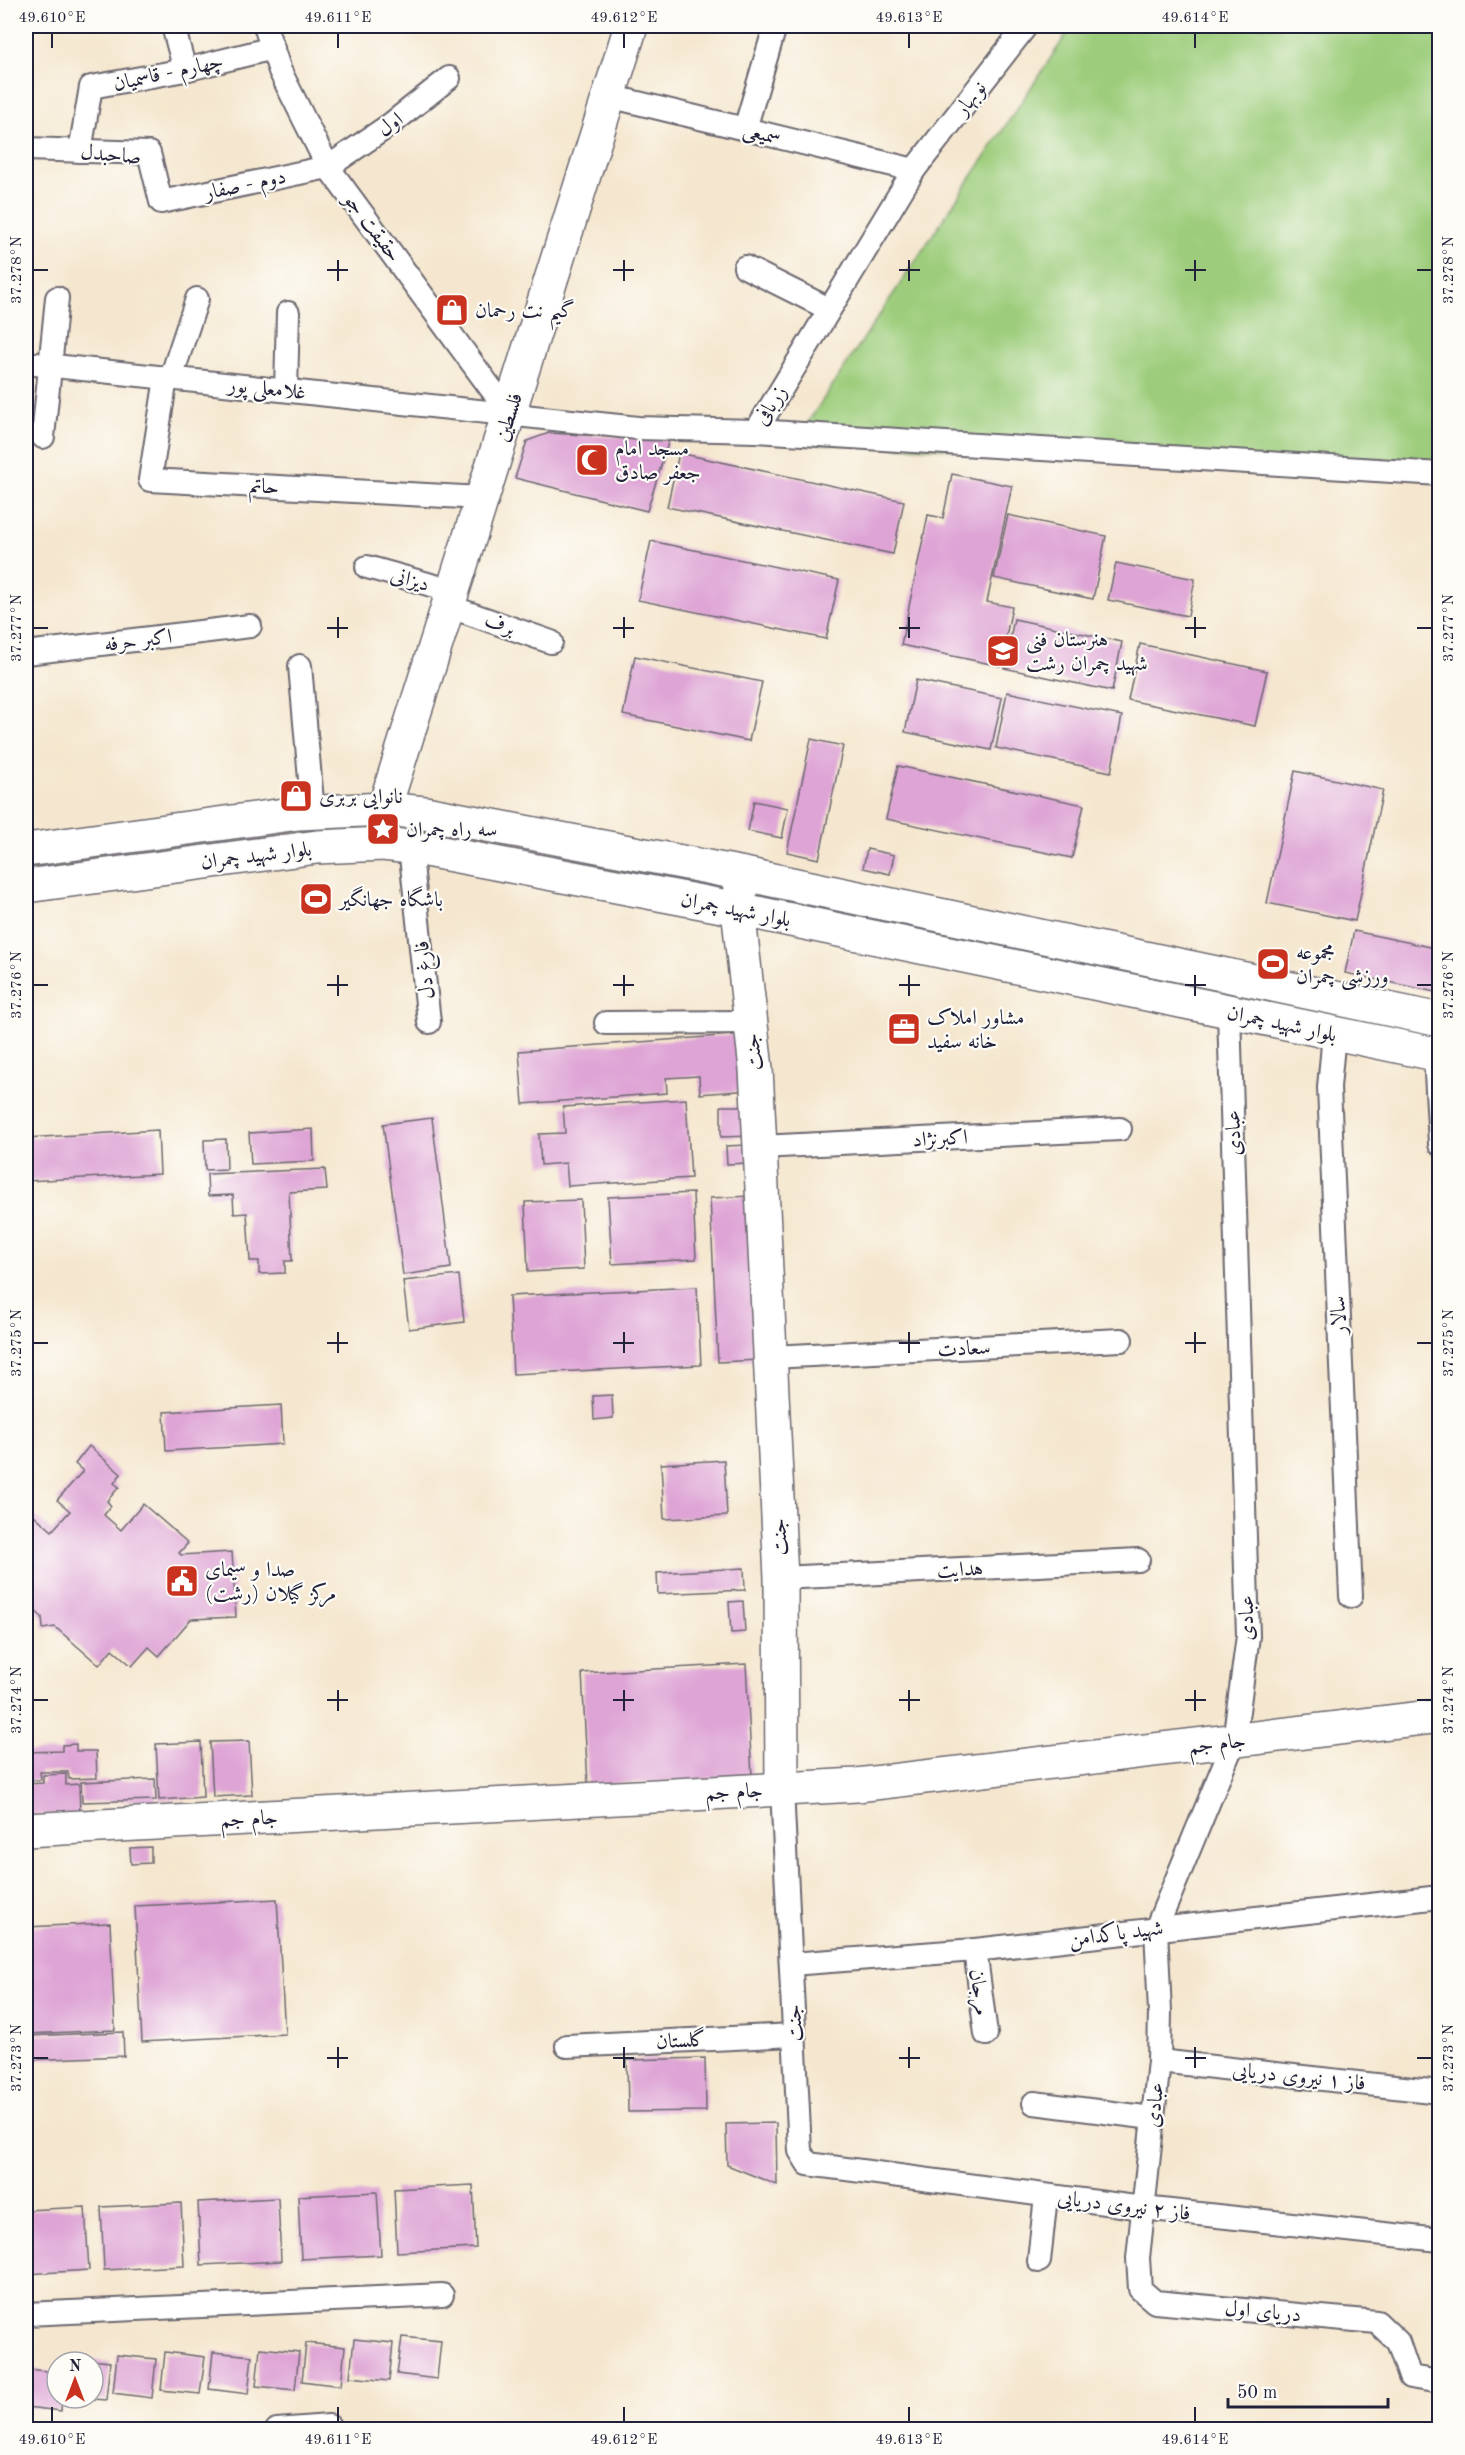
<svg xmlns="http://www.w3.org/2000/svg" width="1465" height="2455" viewBox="0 0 1465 2455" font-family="'Old Standard TT',Amiri,serif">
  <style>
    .green { fill: #9dcd7c; stroke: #60785c; stroke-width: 1.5 }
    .building { fill: #dea4d5 }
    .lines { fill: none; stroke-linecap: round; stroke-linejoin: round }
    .street-casing { stroke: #6c676f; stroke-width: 26 }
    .secondary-casing { stroke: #6c676f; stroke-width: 36 }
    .street { stroke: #fff; stroke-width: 22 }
    .secondary { stroke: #fff; stroke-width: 33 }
    .ticks { fill: none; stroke: #22223b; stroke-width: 2 }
    .labels { text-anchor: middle; stroke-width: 4.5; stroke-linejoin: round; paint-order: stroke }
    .street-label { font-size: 21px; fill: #22223b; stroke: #fdfcf7 }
    .poi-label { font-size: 21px; fill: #22223b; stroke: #fdfcf7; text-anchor: start }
    .neatline { fill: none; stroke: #22223b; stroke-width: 2 }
    .ticks-label { font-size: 15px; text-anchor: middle; fill: #22223b }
  </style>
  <rect width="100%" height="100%" fill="#fdfcf7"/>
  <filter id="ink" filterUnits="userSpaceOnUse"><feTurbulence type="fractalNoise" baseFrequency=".0167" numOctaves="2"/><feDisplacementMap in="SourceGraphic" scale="12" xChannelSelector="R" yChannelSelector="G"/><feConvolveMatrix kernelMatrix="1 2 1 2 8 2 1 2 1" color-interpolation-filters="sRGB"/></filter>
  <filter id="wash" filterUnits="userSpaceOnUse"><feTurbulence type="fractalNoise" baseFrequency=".008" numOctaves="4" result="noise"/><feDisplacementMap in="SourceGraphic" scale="24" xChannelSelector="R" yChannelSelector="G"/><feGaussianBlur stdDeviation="1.35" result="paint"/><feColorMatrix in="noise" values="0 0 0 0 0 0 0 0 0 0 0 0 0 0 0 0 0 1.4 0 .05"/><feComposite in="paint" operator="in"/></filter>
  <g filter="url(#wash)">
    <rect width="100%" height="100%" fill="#f5e7cf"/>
    <!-- green -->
    <polygon class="green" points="1072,26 1439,26 1439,467 794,443"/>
    <g id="blocks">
      <!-- building -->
      <g class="building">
        <polygon points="549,433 669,440 647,511 515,478 527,441"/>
        <polygon points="679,453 904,501 893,554 667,507"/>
        <polygon points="952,474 1012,486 987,602 1012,607 1000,666 901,645 928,515 943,518"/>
        <polygon points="1008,515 1106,536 1093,599 994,578"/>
        <polygon points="651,541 839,580 826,639 638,600"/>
        <polygon points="1116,563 1195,579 1188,616 1108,600"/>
        <polygon points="1014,619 1122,642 1112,691 1004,668"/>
        <polygon points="1140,644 1267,671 1255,726 1128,700"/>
        <polygon points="635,656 762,682 749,741 623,715"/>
        <polygon points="916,680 1002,698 991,750 905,732"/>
        <polygon points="1007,692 1122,716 1111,772 996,748"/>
        <polygon points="811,739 843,746 819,859 787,852"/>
        <polygon points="898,766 1084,805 1072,858 886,819"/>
        <polygon points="1295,771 1383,790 1355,921 1267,903"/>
        <polygon points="754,801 788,808 782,838 748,831"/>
        <polygon points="867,849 894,855 890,874 863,868"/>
        <polygon points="1354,931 1440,949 1440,993 1345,973"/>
        <polygon points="747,1034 751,1090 700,1094 699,1076 666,1078 667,1093 523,1104 519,1051"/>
        <polygon points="686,1099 691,1178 568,1186 566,1163 541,1165 539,1134 565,1133 563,1107"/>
        <polygon points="721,1106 750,1106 750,1136 721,1137"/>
        <polygon points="432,1118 451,1268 403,1275 383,1124"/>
        <polygon points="313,1129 314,1161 251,1164 249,1133"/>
        <polygon points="158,1130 160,1174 26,1181 26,1138"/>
        <polygon points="226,1139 227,1169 205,1170 204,1140"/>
        <polygon points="747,1145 748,1163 727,1164 726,1146"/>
        <polygon points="325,1169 327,1190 289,1192 292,1261 285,1261 285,1273 259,1274 259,1261 250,1261 247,1213 234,1214 233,1195 208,1196 207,1174"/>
        <polygon points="693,1193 696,1259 612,1264 608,1197"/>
        <polygon points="751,1196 759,1360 718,1362 710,1198"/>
        <polygon points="581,1200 584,1269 528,1272 525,1202"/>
        <polygon points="459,1275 464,1322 409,1329 403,1281"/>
        <polygon points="697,1287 701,1365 513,1374 509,1296"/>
        <polygon points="612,1395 613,1418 594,1420 593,1396"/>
        <polygon points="281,1405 283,1444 166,1451 164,1412"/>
        <polygon points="89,1446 121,1474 114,1483 119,1487 107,1501 111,1506 104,1515 121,1530 143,1504 188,1543 179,1553 181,1555 232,1552 236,1617 191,1619 159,1656 149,1647 132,1666 112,1649 99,1665 55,1627 43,1629 42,1617 26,1603 26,1508 52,1531 70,1511 57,1500 83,1471 75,1464"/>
        <polygon points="724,1460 727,1516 664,1519 661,1464"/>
        <polygon points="744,1568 745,1590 658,1594 657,1573"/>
        <polygon points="743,1601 745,1632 731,1633 729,1602"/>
        <polygon points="746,1664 752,1777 588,1785 582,1673"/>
        <polygon points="249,1741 252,1795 213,1797 210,1742"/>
        <polygon points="201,1742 203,1797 159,1800 156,1744"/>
        <polygon points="76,1744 76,1751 96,1751 97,1778 69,1779 68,1772 40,1772 41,1780 26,1780 26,1752 62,1751 62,1745"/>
        <polygon points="66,1774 66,1785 79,1784 80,1814 26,1815 26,1784 43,1783 43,1775"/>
        <polygon points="155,1779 156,1800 82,1802 81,1782"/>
        <polygon points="151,1847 151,1863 131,1864 130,1848"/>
        <polygon points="277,1899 285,2034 142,2042 135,1906"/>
        <polygon points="110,1923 115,2030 26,2034 26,1927"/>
        <polygon points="123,2032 124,2056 26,2060 26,2036"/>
        <polygon points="705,2058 706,2111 628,2112 627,2060"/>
        <polygon points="776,2123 777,2185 727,2165 726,2124"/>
        <polygon points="473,2185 476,2248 397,2252 394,2189"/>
        <polygon points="377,2192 381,2255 301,2259 298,2196"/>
        <polygon points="278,2198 281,2261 201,2265 198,2202"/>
        <polygon points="181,2203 184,2266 104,2270 101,2207"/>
        <polygon points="85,2207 89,2270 26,2274 26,2210"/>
        <polygon points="402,2337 441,2341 437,2379 397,2374"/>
        <polygon points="354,2339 393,2343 389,2381 350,2377"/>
        <polygon points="306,2343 345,2347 341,2386 302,2381"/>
        <polygon points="260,2348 299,2352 295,2390 256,2386"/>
        <polygon points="165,2352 205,2357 200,2394 161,2390"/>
        <polygon points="213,2352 252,2356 248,2394 209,2389"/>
        <polygon points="117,2355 156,2359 152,2398 113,2393"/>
        <polygon points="71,2358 110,2362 106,2400 93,2399 93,2362 71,2362"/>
        <polygon points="26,2369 57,2372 57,2398 62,2398 61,2411 26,2407"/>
      </g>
    </g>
  </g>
  <g filter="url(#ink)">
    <use href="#blocks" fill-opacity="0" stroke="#6c676f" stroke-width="1.5"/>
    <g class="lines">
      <defs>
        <g id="street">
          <polyline points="173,26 185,70"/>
          <polyline points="265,26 280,71 328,167 509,413"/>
          <polyline points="609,96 914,170"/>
          <polyline points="745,129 774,30"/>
          <polyline points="26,149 149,153 161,202 328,167 391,124 449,78"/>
          <polyline points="80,151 91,87 185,70 273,48"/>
          <polyline points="745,267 829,309"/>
          <polyline points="26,363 638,428 756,431 1440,474"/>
          <polyline points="166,378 150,480 482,498"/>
          <polyline points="171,378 197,299"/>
          <polyline points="286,390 288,313"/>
          <polyline points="756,431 914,170 1026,26"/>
          <polyline points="43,437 57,298"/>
          <polyline points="367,567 453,591"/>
          <polyline points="448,606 551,642"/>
          <polyline points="26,653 250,626"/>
          <polyline points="300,666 313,813"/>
          <polyline points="410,847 429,1022"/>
          <polyline points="1229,1012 1248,1636 1234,1741 1156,1929 1160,2012 1159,2061 1138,2258 1140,2289 1155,2302 1377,2322 1398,2342 1410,2377 1440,2382"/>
          <polyline points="606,1023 749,1022"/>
          <polyline points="1334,1034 1329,1087 1351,1596"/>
          <polyline points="1435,1055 1440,1144"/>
          <polyline points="760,1147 1120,1129"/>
          <polyline points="770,1357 1121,1340"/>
          <polyline points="781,1578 1138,1560"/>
          <polyline points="782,1789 800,2151 808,2164 1143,2208 1440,2240"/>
          <polyline points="975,1950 986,2034"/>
          <polyline points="791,1964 975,1950 1440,1897"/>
          <polyline points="567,2046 794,2035"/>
          <polyline points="1159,2061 1440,2092"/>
          <polyline points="1034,2103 1152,2118"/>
          <polyline points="1039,2261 1046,2196"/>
          <polyline points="26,2314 442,2295"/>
          <polyline points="277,2430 329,2426"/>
        </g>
        <g id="secondary">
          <polyline points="384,809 631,26"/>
          <polyline points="26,850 299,813 384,809 425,813 744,874 1440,1020"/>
          <polyline points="26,886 317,847 383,844 410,847 738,909 1440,1055"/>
          <polyline points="741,888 738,909 756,1069 760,1147 781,1578 782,1789"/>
          <polyline points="26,1830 857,1785 1440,1716"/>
        </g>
      </defs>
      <!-- street casing -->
      <use href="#street" class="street-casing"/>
      <!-- secondary casing -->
      <use href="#secondary" class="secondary-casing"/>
      <!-- street -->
      <use href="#street" class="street"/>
      <!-- secondary -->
      <use href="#secondary" class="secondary"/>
    </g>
  </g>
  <!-- ticks -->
  <path class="ticks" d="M52 33V48M338 33V48M624 33V48M909 33V48M1195 33V48M338 260V281M624 260V281M909 260V281M1195 260V281M33 270H48M327 270H348M613 270H634M899 270H920M1185 270H1206M1417 270H1432M338 617V638M624 617V638M909 617V638M1195 617V638M33 628H48M327 628H348M613 628H634M899 628H920M1185 628H1206M1417 628H1432M338 975V996M624 975V996M909 975V996M1195 975V996M33 985H48M327 985H348M613 985H634M899 985H920M1185 985H1206M1417 985H1432M338 1332V1353M624 1332V1353M909 1332V1353M1195 1332V1353M33 1343H48M327 1343H348M613 1343H634M899 1343H920M1185 1343H1206M1417 1343H1432M338 1690V1711M624 1690V1711M909 1690V1711M1195 1690V1711M33 1700H48M327 1700H348M613 1700H634M899 1700H920M1185 1700H1206M1417 1700H1432M338 2047V2068M624 2047V2068M909 2047V2068M1195 2047V2068M33 2058H48M327 2058H348M613 2058H634M899 2058H920M1185 2058H1206M1417 2058H1432M52 2407V2422M338 2407V2422M624 2407V2422M909 2407V2422M1195 2407V2422"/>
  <!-- icons -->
  <defs>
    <symbol id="shop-square" viewBox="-11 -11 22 22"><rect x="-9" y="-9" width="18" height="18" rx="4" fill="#c8321e" stroke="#fdfcf7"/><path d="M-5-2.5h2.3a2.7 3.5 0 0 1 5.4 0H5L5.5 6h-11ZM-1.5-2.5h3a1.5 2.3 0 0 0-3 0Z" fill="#fff"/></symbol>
    <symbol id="mosque-square" viewBox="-11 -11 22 22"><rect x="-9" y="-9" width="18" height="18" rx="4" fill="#c8321e" stroke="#fdfcf7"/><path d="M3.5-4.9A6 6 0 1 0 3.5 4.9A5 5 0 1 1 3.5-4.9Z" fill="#fff"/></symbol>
    <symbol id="school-square" viewBox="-11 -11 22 22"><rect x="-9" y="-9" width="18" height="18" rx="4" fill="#c8321e" stroke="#fdfcf7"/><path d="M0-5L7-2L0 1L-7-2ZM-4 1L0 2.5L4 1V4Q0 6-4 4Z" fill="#fff"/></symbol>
    <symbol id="sight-square" viewBox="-11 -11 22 22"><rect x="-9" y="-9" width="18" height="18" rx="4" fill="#c8321e" stroke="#fdfcf7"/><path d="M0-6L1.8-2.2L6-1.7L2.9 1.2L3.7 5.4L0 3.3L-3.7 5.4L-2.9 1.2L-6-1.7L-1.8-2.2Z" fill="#fff"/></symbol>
    <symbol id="stadium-square" viewBox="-11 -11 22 22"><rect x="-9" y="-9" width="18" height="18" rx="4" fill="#c8321e" stroke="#fdfcf7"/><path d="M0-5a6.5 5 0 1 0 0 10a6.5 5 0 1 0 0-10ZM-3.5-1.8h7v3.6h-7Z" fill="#fff"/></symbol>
    <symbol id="office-square" viewBox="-11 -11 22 22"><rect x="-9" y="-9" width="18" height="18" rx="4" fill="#c8321e" stroke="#fdfcf7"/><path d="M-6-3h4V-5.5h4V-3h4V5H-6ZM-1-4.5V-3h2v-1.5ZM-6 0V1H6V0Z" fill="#fff"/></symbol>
    <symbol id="civic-square" viewBox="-11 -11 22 22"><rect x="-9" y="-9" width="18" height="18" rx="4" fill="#c8321e" stroke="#fdfcf7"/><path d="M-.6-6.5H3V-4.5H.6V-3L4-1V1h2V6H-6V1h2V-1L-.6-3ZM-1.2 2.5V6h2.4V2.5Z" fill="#fff"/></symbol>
  </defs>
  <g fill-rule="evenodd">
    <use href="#shop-square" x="433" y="291" width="38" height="38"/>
    <use href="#mosque-square" x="573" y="441" width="38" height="38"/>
    <use href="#school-square" x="984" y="632" width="38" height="38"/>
    <use href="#shop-square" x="277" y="777" width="38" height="38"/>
    <use href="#sight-square" x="364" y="810" width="38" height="38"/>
    <use href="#stadium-square" x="297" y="880" width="38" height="38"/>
    <use href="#stadium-square" x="1254" y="945" width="38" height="38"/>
    <use href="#office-square" x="885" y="1010" width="38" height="38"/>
    <use href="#civic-square" x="163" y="1562" width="38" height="38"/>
  </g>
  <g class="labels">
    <!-- street labels -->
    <g class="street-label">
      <text transform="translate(168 72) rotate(-12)" y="7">چهارم - قاسمیان</text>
      <text transform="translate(970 98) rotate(-52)" y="7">نوبهار</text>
      <text transform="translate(390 124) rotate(-36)" y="7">اول</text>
      <text transform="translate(762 133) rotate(14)" y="7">سمیعی</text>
      <text transform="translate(111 154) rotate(5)" y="7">صاحبدل</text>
      <text transform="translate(245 184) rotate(-12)" y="7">دوم - صفار</text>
      <text transform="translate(373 227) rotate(53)" y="7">حقیقت جو</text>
      <text transform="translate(267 388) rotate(6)" y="7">غلامعلی پور</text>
      <text transform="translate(770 405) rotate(-57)" y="7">زربافی</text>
      <text transform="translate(508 417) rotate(-72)" y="7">فلسطین</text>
      <text transform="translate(264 486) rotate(3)" y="7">حاتم</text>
      <text transform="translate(410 579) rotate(16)" y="7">دیزانی</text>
      <text transform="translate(500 624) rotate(20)" y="7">برف</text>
      <text transform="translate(138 640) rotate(-7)" y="7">اکبر حرفه</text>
      <text transform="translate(256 855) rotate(-7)" y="7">بلوار شهید چمران</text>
      <text transform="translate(736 909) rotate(11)" y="7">بلوار شهید چمران</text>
      <text transform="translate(424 970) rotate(-96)" y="7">فارغ دل</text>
      <text transform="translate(1282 1023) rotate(12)" y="7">بلوار شهید چمران</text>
      <text transform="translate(753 1052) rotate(-97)" y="7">جنت</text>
      <text transform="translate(1233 1133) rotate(-92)" y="7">عبادی</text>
      <text transform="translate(940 1138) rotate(-3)" y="7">اکبرنژاد</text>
      <text transform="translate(1338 1315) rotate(-92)" y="7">سالار</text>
      <text transform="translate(964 1348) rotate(-3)" y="7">سعادت</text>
      <text transform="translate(779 1537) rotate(-93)" y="7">جنت</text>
      <text transform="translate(960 1569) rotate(-3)" y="7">هدایت</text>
      <text transform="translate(1246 1618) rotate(-90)" y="7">عبادی</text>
      <text transform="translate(1217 1743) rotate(-7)" y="7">جام جم</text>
      <text transform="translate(734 1791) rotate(-3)" y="7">جام جم</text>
      <text transform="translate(249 1818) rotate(-3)" y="7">جام جم</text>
      <text transform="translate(1116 1933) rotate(-7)" y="7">شهید پاکدامن</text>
      <text transform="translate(980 1992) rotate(82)" y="7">مرجان</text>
      <text transform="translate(794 2023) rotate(-93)" y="7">جنت</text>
      <text transform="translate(681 2040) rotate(-3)" y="7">گلستان</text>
      <text transform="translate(1299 2076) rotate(6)" y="7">فاز ۱ نیروی دریایی</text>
      <text transform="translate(1154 2105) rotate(-84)" y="7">عبادی</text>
      <text transform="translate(1124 2205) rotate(7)" y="7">فاز ۲ نیروی دریایی</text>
      <text transform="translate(1263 2311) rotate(5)" y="7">دریای اول</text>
    </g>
    <!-- poi labels -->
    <g class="poi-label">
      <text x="475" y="317">گیم نت رحمان</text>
      <text x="615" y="455">مسجد امام<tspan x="615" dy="24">جعفر صادق</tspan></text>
      <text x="1026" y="646">هنرستان فنی<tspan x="1026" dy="24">شهید چمران رشت</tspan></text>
      <text x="319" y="803">نانوایی بربری</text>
      <text x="406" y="836">سه راه چمران</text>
      <text x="339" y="906">باشگاه جهانگیر</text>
      <text x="1296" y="959">مجموعه<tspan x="1296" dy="24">ورزشی چمران</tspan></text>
      <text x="927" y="1024">مشاور املاک<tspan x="927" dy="24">خانه سفید</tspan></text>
      <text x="205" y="1576">صدا و سیمای<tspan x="205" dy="24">مرکز گیلان (رشت)</tspan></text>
    </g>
  </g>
  <!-- margin -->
  <rect width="1465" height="2455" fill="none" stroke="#fdfcf7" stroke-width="66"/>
  <!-- north arrow -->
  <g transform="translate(75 2380)"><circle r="28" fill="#fdfcf7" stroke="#a5a5ac" stroke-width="1.5"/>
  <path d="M0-4.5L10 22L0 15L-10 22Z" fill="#c8321e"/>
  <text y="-9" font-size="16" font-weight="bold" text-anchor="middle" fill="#22223b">N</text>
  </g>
  <!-- scale -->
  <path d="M1228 2398v9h160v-9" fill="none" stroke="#22223b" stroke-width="3"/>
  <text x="1237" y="2398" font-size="18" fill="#22223b" stroke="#fdfcf7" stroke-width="4.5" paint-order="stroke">50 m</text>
  <rect x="33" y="33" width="1399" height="2389" class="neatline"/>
  <g class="ticks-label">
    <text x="52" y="22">49.610°E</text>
    <text x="338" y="22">49.611°E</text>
    <text x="624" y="22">49.612°E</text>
    <text x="909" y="22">49.613°E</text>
    <text x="1195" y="22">49.614°E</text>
    <text transform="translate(16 270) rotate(-90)" y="5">37.278°N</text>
    <text transform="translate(1448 270) rotate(-90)" y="5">37.278°N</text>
    <text transform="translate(16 628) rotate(-90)" y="5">37.277°N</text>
    <text transform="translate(1448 628) rotate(-90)" y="5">37.277°N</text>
    <text transform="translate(16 985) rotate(-90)" y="5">37.276°N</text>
    <text transform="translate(1448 985) rotate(-90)" y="5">37.276°N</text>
    <text transform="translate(16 1343) rotate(-90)" y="5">37.275°N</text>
    <text transform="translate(1448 1343) rotate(-90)" y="5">37.275°N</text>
    <text transform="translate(16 1700) rotate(-90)" y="5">37.274°N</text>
    <text transform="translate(1448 1700) rotate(-90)" y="5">37.274°N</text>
    <text transform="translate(16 2058) rotate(-90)" y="5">37.273°N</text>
    <text transform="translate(1448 2058) rotate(-90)" y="5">37.273°N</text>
    <text x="52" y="2444">49.610°E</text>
    <text x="338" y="2444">49.611°E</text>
    <text x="624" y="2444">49.612°E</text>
    <text x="909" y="2444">49.613°E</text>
    <text x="1195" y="2444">49.614°E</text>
  </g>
</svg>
